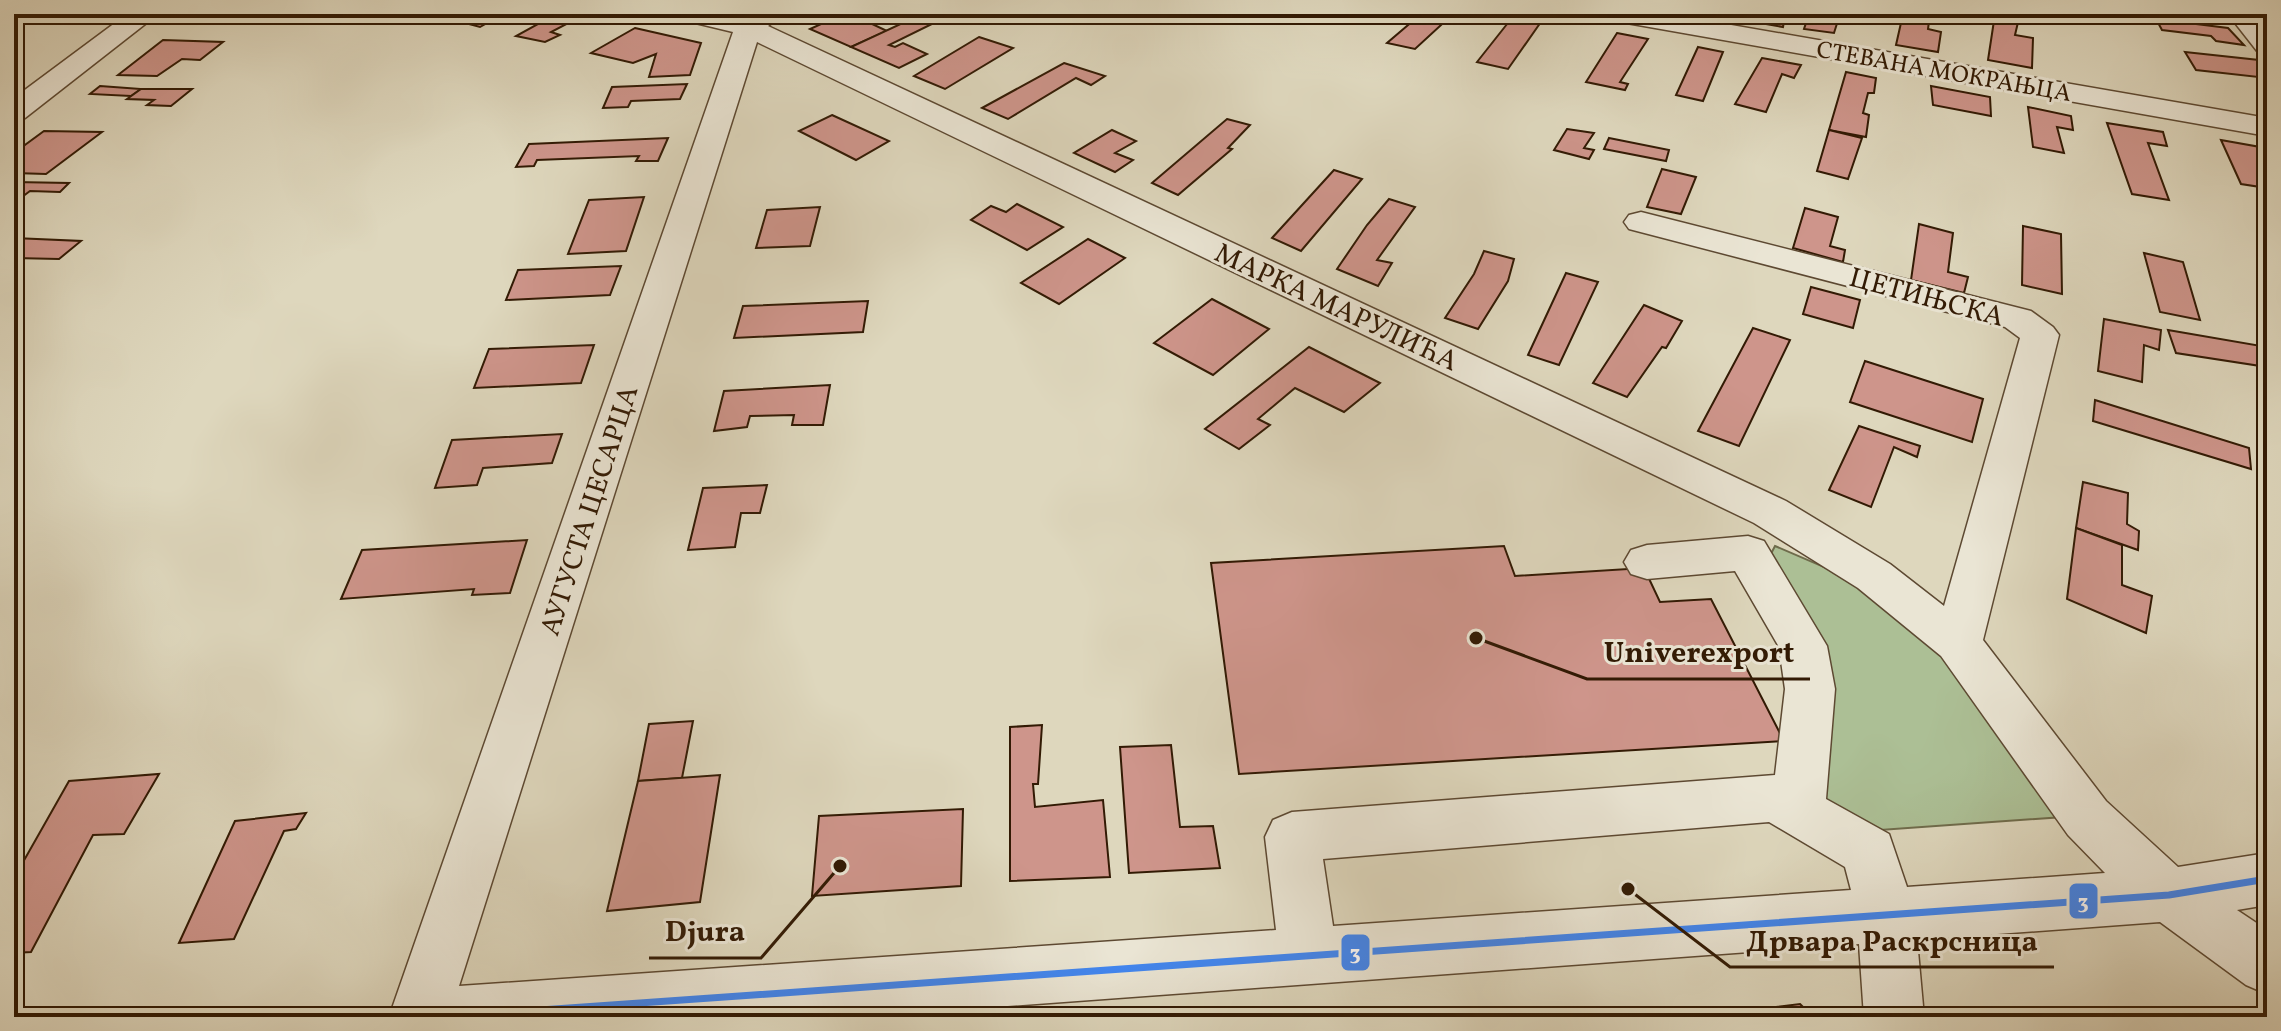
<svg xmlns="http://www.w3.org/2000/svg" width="2281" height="1031" viewBox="0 0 2281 1031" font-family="Vollkorn,serif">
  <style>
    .green { fill: #acbf95; stroke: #6f6c4c; stroke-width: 2 }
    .building { fill: #ce958b; stroke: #321a04; stroke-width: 2 }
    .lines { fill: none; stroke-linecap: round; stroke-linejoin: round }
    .minor-casing { stroke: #5d4932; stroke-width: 3 }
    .minor { fill: #eae5d4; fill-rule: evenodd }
    .bus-1-casing { stroke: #eae5d4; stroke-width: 13 }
    .bus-1 { stroke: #4186f0; stroke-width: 7 }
    .labels { text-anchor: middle; stroke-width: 6; stroke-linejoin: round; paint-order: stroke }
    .far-street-label { font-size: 24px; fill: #321a04; stroke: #eae5d4 }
    .street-label { font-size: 28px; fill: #321a04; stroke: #eae5d4 }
    .leader { fill: none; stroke: #321a04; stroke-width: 3 }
    .callout-dot { fill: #321a04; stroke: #eae5d4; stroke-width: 3 }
    .callout-label { font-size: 30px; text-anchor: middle; font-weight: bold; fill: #321a04; stroke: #eae5d4; stroke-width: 6; stroke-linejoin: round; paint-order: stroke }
    .line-badge { stroke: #eae5d4; stroke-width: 3 }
    .badge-label { font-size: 22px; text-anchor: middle; font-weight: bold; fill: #fff }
  </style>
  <rect width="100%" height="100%" fill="#ded7bd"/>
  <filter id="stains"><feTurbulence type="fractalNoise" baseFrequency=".0025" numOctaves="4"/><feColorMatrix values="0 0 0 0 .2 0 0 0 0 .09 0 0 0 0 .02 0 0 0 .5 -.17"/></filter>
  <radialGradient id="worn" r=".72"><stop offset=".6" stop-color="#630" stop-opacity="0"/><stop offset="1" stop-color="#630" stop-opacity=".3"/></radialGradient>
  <!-- green -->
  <polygon class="green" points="1775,546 1873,588 1970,670 2063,817 1866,831 1817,797 1763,569"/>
  <!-- building -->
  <g class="building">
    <polygon points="67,14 102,14 88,24 54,23"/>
    <polygon points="461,14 503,14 480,27 450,19"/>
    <polygon points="556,14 593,15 579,22 572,21 551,32 560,35 545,42 516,36"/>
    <polygon points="843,14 890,14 870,23 887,31 851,47 810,29"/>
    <polygon points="922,14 942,19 889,45 895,47 903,43 927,54 899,68 851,47"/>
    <polygon points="1230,14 1276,14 1268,23"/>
    <polygon points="1421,14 1453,14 1415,49 1387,43"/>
    <polygon points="1515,14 1543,19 1508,69 1477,62"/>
    <polygon points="1745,14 1785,17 1783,27 1743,20"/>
    <polygon points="1809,14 1840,14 1834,33 1804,29"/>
    <polygon points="1903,14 1930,14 1928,29 1941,32 1938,52 1896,45"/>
    <polygon points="1995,14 2019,18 2015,35 2033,38 2032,68 1988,60"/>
    <polygon points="2156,19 2228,28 2244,45 2216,41 2211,36 2162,30"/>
    <polygon points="635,28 701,43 690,75 649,77 656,54 633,63 591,53"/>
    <polygon points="1617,33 1648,39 1620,82 1628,84 1625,90 1586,82"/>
    <polygon points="979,37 1013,48 945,89 914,76"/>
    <polygon points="163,40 223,42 200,60 182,59 157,76 118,75"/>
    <polygon points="1698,47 1723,52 1703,101 1676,95"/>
    <polygon points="2185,52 2259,60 2267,70 2267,78 2196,70"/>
    <polygon points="1762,58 1801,65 1794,78 1782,74 1766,112 1735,104"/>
    <polygon points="1064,63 1105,76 1091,85 1076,78 1008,119 982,108"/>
    <polygon points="1846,72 1876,78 1874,93 1868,93 1863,113 1869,115 1866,137 1829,130"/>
    <polygon points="687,84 680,99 631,101 628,107 603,108 612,87"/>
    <polygon points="100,86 141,89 131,96 90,94"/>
    <polygon points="1931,86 1990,97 1991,116 1933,105"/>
    <polygon points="141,89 192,89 171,106 147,105 154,100 127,99"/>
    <polygon points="2028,107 2071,116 2073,130 2057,127 2064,153 2033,147"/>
    <polygon points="832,115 889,141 856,160 799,131"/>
    <polygon points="1227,119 1250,125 1228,148 1232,149 1178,195 1152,183"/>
    <polygon points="2107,123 2163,132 2167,146 2148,143 2169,200 2132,194"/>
    <polygon points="1567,129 1594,133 1584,148 1594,150 1589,159 1554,150"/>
    <polygon points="1112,130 1136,141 1115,153 1133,160 1115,172 1074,153"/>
    <polygon points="1829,130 1862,138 1848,179 1817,171"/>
    <polygon points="44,131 102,132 46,174 14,173 14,153"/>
    <polygon points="668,138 658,161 636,161 639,156 537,160 534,166 516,167 529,144"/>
    <polygon points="1609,138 1669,150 1666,161 1604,149"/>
    <polygon points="2221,140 2260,147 2267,163 2267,188 2241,184"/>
    <polygon points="1662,169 1696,177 1681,214 1647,207"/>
    <polygon points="1334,170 1362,179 1301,251 1272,238"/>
    <polygon points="14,182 69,183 60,192 30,191 14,203"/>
    <polygon points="644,197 626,251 568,254 589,200"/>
    <polygon points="1389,199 1415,207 1377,260 1392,263 1378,286 1337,269 1367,225"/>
    <polygon points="1017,204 1063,227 1027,250 971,220 991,206 1006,212"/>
    <polygon points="820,207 810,246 756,248 767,210"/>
    <polygon points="1805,208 1838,217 1830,246 1845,250 1843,262 1793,248"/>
    <polygon points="1919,224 1953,233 1948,272 1968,277 1964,293 1911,280"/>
    <polygon points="2023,226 2061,234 2062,294 2022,285"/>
    <polygon points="14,238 81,241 59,259 14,258"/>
    <polygon points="1088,239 1125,258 1059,304 1021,283"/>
    <polygon points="1484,251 1514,259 1508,281 1478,329 1445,318 1474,274"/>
    <polygon points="2144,253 2183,262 2200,320 2160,312"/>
    <polygon points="621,266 610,295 506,300 518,270"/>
    <polygon points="1566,273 1598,282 1559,365 1528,355"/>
    <polygon points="1811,287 1860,300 1853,328 1803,314"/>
    <polygon points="1212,299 1269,329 1213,375 1154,343"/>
    <polygon points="868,301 863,332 734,338 743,306"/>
    <polygon points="1644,305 1682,321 1666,348 1662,347 1627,397 1593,383"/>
    <polygon points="2104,319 2161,330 2159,350 2144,345 2142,382 2098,371"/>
    <polygon points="1753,328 1790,340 1739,446 1698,431"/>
    <polygon points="2168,330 2267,347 2267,367 2176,353"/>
    <polygon points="594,345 581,383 474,388 489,349"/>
    <polygon points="1309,347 1380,383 1344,412 1295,388 1258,419 1270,425 1239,449 1205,429"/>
    <polygon points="1865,361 1983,399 1972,442 1850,402"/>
    <polygon points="830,385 823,425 792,425 794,415 750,416 747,427 714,431 724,391"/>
    <polygon points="2095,400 2249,448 2251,469 2093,421"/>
    <polygon points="1859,426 1920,446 1917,457 1894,447 1871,507 1829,490"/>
    <polygon points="562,434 552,463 483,468 477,485 435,488 452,440"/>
    <polygon points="2083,482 2128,493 2127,524 2139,531 2138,550 2076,528"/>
    <polygon points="767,485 760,513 741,513 735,547 688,550 703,488"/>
    <polygon points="2076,528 2122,545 2122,585 2152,596 2146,633 2067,599"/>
    <polygon points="527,540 510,593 472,595 474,589 341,599 362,550"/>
    <polygon points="1504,546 1515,576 1644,568 1660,602 1711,599 1784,741 1239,774 1211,563"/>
    <polygon points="693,721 682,778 638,781 649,724"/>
    <polygon points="1042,725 1038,784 1033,784 1035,807 1103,800 1110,877 1010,881 1010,727"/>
    <polygon points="1171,745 1180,827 1213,826 1220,868 1129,873 1120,747"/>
    <polygon points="159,774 124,834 93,835 31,952 14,953 14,878 69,781"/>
    <polygon points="720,775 700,902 607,911 638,781"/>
    <polygon points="963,809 961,886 812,896 819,816"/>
    <polygon points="306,813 296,829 284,831 234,939 179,943 235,821"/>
    <polygon points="1800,1004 1813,1017 1697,1017 1727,1013"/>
  </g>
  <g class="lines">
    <defs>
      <g id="minor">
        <polygon points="127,14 158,14 25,118 14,121 14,98"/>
        <path d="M679 14H728L744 18 750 14H783L768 26 1786 501 1890 564 1944 606 2020 338 2005 327 1629 229 1624 222 1629 215 1641 212 2031 311 2053 327 2059 335 1983 640 2106 801 2178 867 2267 853V905L2237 910 2267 930V994L2246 985 2160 922 1917 940 1924 1017H1864L1859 944 857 1017H389L733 32 683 20ZM757 42 1754 523 1858 588 1941 656 2068 835 2105 873 1907 887 1889 834 1826 799 1835 689 1827 646 1764 541 1748 536 1647 545 1631 550 1624 562 1631 574 1647 579 1735 571 1779 647 1785 689 1775 775 1292 812 1273 820 1265 837 1276 930 459 986ZM1769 822 1845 867 1851 890 1333 926 1323 859Z"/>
        <polygon points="1607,14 1668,14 2267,118 2267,136 1621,22 1611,20"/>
        <polygon points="2228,14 2256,14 2267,27 2267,53 2257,51"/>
      </g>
    </defs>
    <!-- minor casing -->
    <use href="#minor" class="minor-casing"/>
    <!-- minor -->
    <use href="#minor" class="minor"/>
    <defs>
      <polyline id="bus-1" points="442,1017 2169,895 2267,879"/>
    </defs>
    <!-- bus-1 casing -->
    <use href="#bus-1" class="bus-1-casing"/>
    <!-- bus-1 -->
    <use href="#bus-1" class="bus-1"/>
  </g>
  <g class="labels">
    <!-- far-street labels -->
    <g class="far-street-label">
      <text transform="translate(1944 71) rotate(10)" y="8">СТЕВАНА МОКРАЊЦА</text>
    </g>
    <!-- street labels -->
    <g class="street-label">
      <text transform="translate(1927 296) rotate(15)" y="10">ЦЕТИЊСКА</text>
      <text transform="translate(1337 306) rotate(25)" y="10">МАРКА МАРУЛИЋА</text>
      <text transform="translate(588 510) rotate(-72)" y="10">АУГУСТА ЦЕСАРЦА</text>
    </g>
  </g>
  <!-- callouts -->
  <path class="leader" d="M1476 638L1587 679H1810M840 866L761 958H649M1628 889L1730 967H2054"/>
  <g class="callout-dot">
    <circle cx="1476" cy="638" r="8"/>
    <circle cx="840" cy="866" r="8"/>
    <circle cx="1628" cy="889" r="8"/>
  </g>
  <g class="callout-label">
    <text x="1699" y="662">Univerexport</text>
    <text x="705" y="941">Djura</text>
    <text x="1892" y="951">Дрвара Раскрсница</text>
  </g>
  <g class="line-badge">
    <rect x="2068" y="882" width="31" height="38" rx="8" fill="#4186f0"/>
    <rect x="1340" y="933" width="31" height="39" rx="8" fill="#4186f0"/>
  </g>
  <g class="badge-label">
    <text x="2083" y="909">3</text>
    <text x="1355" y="960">3</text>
  </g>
  <!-- margin -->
  <rect width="2281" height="1031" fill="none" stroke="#ded7bd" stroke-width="48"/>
  <rect x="16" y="16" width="2249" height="999" fill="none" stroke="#321a04" stroke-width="4"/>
  <rect x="24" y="24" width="2233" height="983" fill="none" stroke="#321a04" stroke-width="2"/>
  <rect width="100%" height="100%" filter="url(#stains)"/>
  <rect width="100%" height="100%" fill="url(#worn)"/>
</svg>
